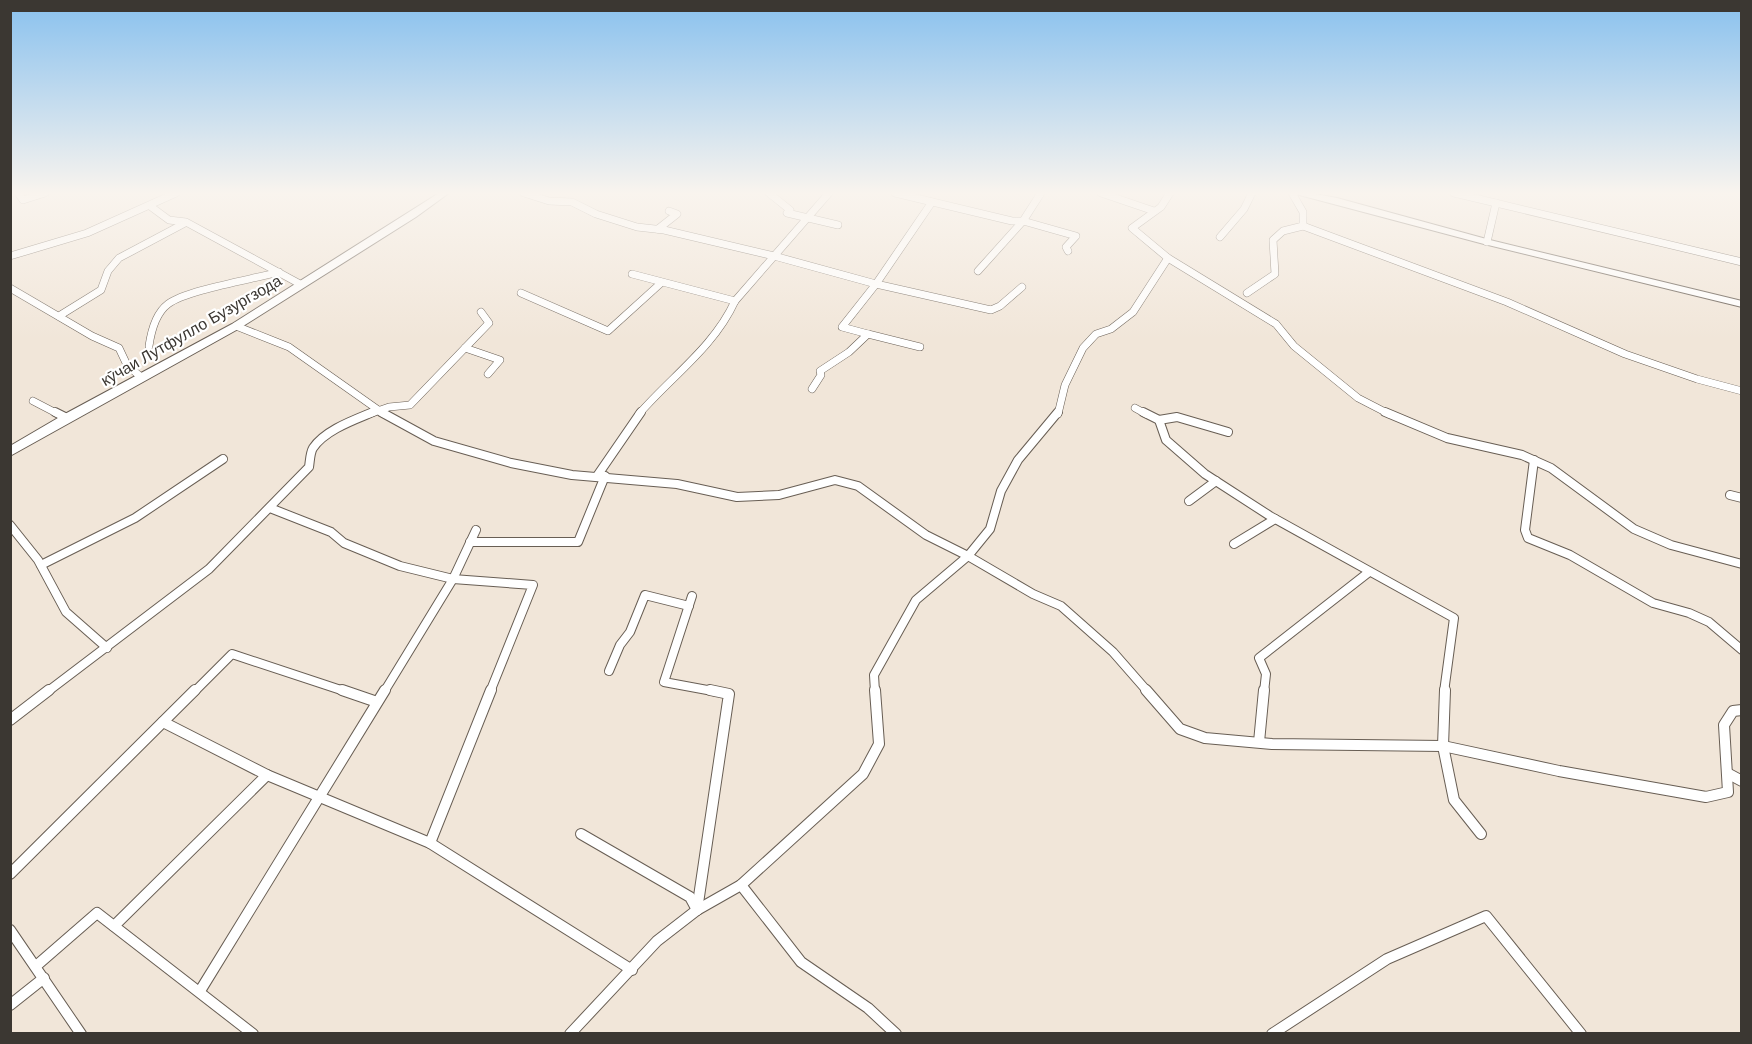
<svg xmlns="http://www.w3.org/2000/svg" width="1752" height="1044" viewBox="0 0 1752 1044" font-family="'DM Sans',sans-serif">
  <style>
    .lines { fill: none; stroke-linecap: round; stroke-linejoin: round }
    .street-far2-casing { stroke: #685e54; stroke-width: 8 }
    .street-far1-casing { stroke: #685e54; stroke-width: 10 }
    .street-casing { stroke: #685e54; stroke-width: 12 }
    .secondary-casing { stroke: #685e54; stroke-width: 2 }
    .street-far2 { stroke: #fff; stroke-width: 7 }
    .street-far1 { stroke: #fff; stroke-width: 8 }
    .street { stroke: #fff; stroke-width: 10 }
    .secondary { fill: #fff; fill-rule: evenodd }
    .labels { text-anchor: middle; stroke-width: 4.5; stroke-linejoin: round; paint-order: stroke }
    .street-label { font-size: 16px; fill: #3b3732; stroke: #fff }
  </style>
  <rect width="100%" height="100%" fill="#f1e6d9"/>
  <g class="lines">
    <defs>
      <g id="street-far2">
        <polyline points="18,193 23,200 45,193"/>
        <polyline points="524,193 549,201 572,202 596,214 637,227 664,230 774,256 876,284 991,310 1000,306 1022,287"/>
        <polyline points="769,193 790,210 787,213 838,225"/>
        <polyline points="895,193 1012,221 1023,221 1041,193"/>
        <polyline points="1101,193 1154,211"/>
        <polyline points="1170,193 1161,207 1132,228 1168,258 1276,324 1294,346 1358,398 1389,414"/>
        <polyline points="1454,193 1742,262"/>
        <polyline points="150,206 169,220 186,222 300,284"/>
        <polyline points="1303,226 1507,302 1625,354 1697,379 1742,391"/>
        <polyline points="658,229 677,214 669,211"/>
        <polyline points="1220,237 1244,209 1252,193"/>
        <polyline points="1487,242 1496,203"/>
        <polyline points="10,256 87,233 176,193"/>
        <polyline points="978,271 1023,221 1076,236 1066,247 1068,251"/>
        <polyline points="632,274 735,301"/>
        <polyline points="10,288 92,336 119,348 127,365 141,377"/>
        <polyline points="521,293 608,331 661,283"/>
        <polyline points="1247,293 1275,274 1273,240 1283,231 1303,226 1303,212 1292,193"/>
        <polyline points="59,316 101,290 108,271 119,258 185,223"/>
        <polyline points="236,326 289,347 384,414"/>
        <polyline points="868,334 920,347"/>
        <path d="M149 346C151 332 156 313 168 304 186 290 254 279 279 272"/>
        <polyline points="465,348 500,360 488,374"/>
        <polyline points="812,389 821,375 820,371 849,352 868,334 842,327 876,284 932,202"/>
        <polyline points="33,401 58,414"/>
        <polyline points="1135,408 1146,414"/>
        <polyline points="369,414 389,407 410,405 489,323 481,312"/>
        <path d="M639 414C672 376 714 347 735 301L829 193"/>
        <polyline points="1058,414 1065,385 1083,348 1096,334 1111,329 1133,312 1168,258"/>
      </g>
      <g id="street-far1">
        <polyline points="55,412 67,418"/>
        <polyline points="381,412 434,441 511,463 572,475 677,484 737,497 779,495 835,480 858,486 926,535 968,556 1033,594 1061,606 1113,652 1148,692"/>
        <polyline points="1143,412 1159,420 1166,440 1205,474 1270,516 1454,618 1444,692"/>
        <polyline points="1385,412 1447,438 1522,455 1551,468 1634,529 1671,545 1742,564"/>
        <polyline points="1159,420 1177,417 1228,432"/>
        <polyline points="1534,460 1525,530 1528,538 1570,555 1653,603 1689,613 1709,622 1742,650"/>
        <polyline points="597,476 641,412"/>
        <polyline points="1730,495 1742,498"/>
        <polyline points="1189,501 1216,481"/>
        <polyline points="270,508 331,532 344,543 400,566 453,579 533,585 490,692"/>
        <polyline points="10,525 38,560 66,612 107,648"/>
        <polyline points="470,542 578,542 605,476"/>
        <polyline points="1234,544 1275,519"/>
        <polyline points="41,565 135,518 223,459"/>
        <polyline points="692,596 664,682 718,692"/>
        <polyline points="609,671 620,645 630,632 645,595 689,606"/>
        <path d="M47 692 209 569 309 467C310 461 310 453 313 448 325 430 354 420 373 412"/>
        <polyline points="194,692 232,654 347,692"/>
        <polyline points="384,692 453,579 476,530"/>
        <polyline points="875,692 874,675 916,600 968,556 990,529 1001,491 1018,460 1058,412"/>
        <polyline points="1264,692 1266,674 1259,658 1369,572"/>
      </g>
      <g id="street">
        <polyline points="342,690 377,702"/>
        <polyline points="1146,690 1180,729 1205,738 1272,744 1443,746 1559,771 1706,797 1728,792 1724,725 1733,711 1742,710"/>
        <polyline points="1445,690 1443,746 1454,800 1481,834"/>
        <polyline points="10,720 49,690"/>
        <polyline points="163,722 267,775 430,843 632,970"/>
        <polyline points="1259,742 1264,690"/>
        <polyline points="1727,773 1742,781"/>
        <polyline points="581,834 690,897 697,910"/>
        <polyline points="430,843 491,690"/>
        <polyline points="10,874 195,690"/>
        <polyline points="741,885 801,962 868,1008 896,1034"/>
        <polyline points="697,910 729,694 710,690"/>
        <polyline points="114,926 267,775"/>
        <polyline points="10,930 81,1034"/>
        <polyline points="36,966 97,913 253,1034"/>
        <polyline points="200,991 385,690"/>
        <polyline points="10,1005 44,978"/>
        <polyline points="570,1034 657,941 697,910 741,885 863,774 879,744 875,690"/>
        <polyline points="1272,1034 1387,959 1486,916 1581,1034"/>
      </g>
      <g id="secondary">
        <polygon points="439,193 449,193 416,217 240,328 10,456 10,446 63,415 232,324"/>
        <polygon points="1292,193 1310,193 1337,198 1490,240 1742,301 1742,307 1484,244"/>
      </g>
    </defs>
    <!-- street-far2 casing -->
    <use href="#street-far2" class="street-far2-casing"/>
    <!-- street-far1 casing -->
    <use href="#street-far1" class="street-far1-casing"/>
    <!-- street casing -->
    <use href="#street" class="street-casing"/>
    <!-- secondary casing -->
    <use href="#secondary" class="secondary-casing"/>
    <!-- street-far2 -->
    <use href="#street-far2" class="street-far2"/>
    <!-- street-far1 -->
    <use href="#street-far1" class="street-far1"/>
    <!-- street -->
    <use href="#street" class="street"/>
    <!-- secondary -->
    <use href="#secondary" class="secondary"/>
  </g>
  <!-- sky -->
  <linearGradient id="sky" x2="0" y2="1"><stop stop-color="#89c1ee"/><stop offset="0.57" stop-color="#f9f4ee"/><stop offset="1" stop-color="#f9f4ee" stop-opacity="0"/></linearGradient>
  <rect width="1752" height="339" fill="url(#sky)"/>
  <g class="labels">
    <!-- street labels -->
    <g class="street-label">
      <text transform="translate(191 330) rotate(-30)" y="6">кӯчаи Лутфулло Бузургзода</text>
    </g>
  </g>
  <!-- border -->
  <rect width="1752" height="1044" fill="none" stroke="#3b3732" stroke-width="24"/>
</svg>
